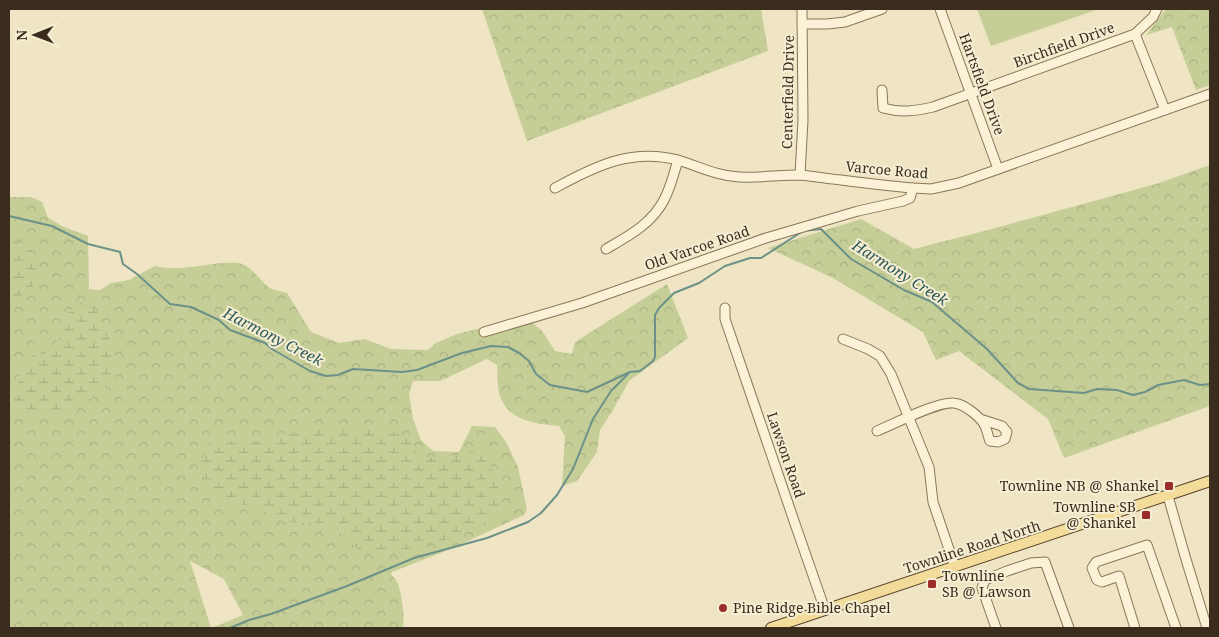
<svg xmlns="http://www.w3.org/2000/svg" width="1219" height="637" viewBox="0 0 1219 637" font-family="'Noto Serif',serif">
  <style>
    .grass { fill: #c5ce97 }
    .forest { fill: url(#forest-crowns) }
    .wetland { fill: url(#wetland-marsh) }
    .lines { fill: none; stroke-linecap: round; stroke-linejoin: round }
    .stream { stroke: #6c9189; stroke-width: 2 }
    .minor-casing { stroke: #8a7659; stroke-width: 11 }
    .major-casing { stroke: #58432e; stroke-width: 12 }
    .minor { stroke: #faf1d7; stroke-width: 9 }
    .major { stroke: #f3dc9a; stroke-width: 10 }
    .poi-dot { fill: #9b2c28; stroke: #f6eed3; stroke-width: 2 }
    .labels { text-anchor: middle; stroke-width: 4; stroke-linejoin: round; paint-order: stroke }
    .street-label { font-size: 14px; fill: #3a2d1e; stroke: #f6eed3 }
    .poi-label { font-size: 14px; fill: #3a2d1e; stroke: #f6eed3; text-anchor: end }
    .water-label { font-size: 15px; font-style: italic; fill: #2d5a59; stroke: #f6eed3 }
  </style>
  <defs>
    <pattern id="forest-crowns" width="20" height="18" patternUnits="userSpaceOnUse" patternTransform="scale(1.25)"><rect width="20" height="18" fill="#c5ce97"/><path d="M2 6a3 3 0 1 1 6 0M12 15a3 3 0 1 1 6 0" fill="none" stroke="#aab182"/></pattern>
    <pattern id="wetland-marsh" width="20" height="14" patternUnits="userSpaceOnUse" patternTransform="scale(1.25)"><rect width="20" height="14" fill="#c5ce97"/><path d="M1 5h8M5 5V1M11 12h8M15 12V8" fill="none" stroke="#aab182"/></pattern>
  </defs>
  <rect width="100%" height="100%" fill="#efe4c3"/>
  <!-- grass -->
  <polygon class="grass" points="977,9 1099,9 991,46"/>
  <!-- forest -->
  <g class="forest">
    <polygon points="482,9 761,9 768,51 527,141"/>
    <polygon points="1166,9 1210,9 1210,85 1196,90 1172,27 1146,35"/>
    <polygon points="1210,165 1210,406 1064,458 1048,419 959,351 936,360 923,332 833,278 768,248 861,219 914,249 988,230 1156,184"/>
    <path d="M9 197H31L42 202 48 218 62 226 88 236 89 289 100 290 111 283 129 280 155 266C182 273 210 261 238 263 253 265 261 284 272 289 276 291 282 291 287 293L311 332 339 343 365 339 391 349 428 350 436 343 457 334 526 317 543 332 555 351 572 354 575 342 667 284 688 338 629 381 613 410 600 430 597 452 577 481 562 486 565 436 559 426C537 424 508 421 500 396 497 387 498 375 497 365L487 359 440 381H413L409 394 413 419 421 440 433 451 459 452 472 426 495 427 506 442 518 467 527 510 524 515 453 548 392 572 391 574C393 577 397 581 398 584 402 596 405 616 403 628H212L243 615 224 579 190 561 211 628H9Z"/>
  </g>
  <!-- wetland -->
  <g class="wetland">
    <polygon points="9,236 32,250 38,261 37,282 28,292 9,303"/>
    <polygon points="81,303 94,308 105,324 115,354 116,377 110,385 88,401 63,413 18,412 15,403 21,369 32,356 49,352 59,339 66,314"/>
    <polygon points="338,427 393,431 412,439 417,457 444,457 479,451 486,456 494,472 500,493 499,513 456,538 427,543 389,555 361,552 336,529 324,523 284,522 255,506 229,503 206,486 201,461 210,441 265,441 284,434 317,428"/>
  </g>
  <g class="lines">
    <!-- stream -->
    <g class="stream">
      <polyline points="9,216 52,226 88,244 120,252 123,264 137,274 170,304 191,307 219,320 230,330 265,343 272,349 310,371 326,376 338,375 353,369 402,372 417,370 462,353 491,346 508,347 519,353 529,361 536,374 550,385 587,392 630,372 640,371 653,361 655,357 655,315 659,308 674,293 699,283 725,266 750,258 761,258 803,231 821,229 851,259 904,290 932,302 987,349 1018,383 1029,389 1084,393 1097,389 1117,390 1133,395 1145,392 1158,385 1184,380 1200,385 1210,384"/>
      <polyline points="230,628 249,620 271,614 347,586 414,558 487,538 528,522 541,513 557,495 573,469 593,419 611,391 628,374"/>
    </g>
    <defs>
      <g id="minor">
        <polyline points="940,9 998,169"/>
        <polyline points="802,24 827,24 845,22 882,9"/>
        <polyline points="1135,34 1165,110"/>
        <path d="M882 90 883 108C901 113 916 111 933 107L1135 34 1153 17 1157 9"/>
        <polyline points="800,175 803,120 802,9"/>
        <path d="M555 188C595 166 633 147 681 161 700 167 718 176 739 177 759 178 780 175 800 175 814 176 828 179 841 180 865 183 889 186 913 188L931 189 959 183 1210 94"/>
        <path d="M606 249C629 236 653 223 665 198 671 186 674 173 678 160"/>
        <polyline points="725,308 725,319 793,518 825,610"/>
        <polyline points="484,332 582,303 766,238 858,211 903,201 910,198 913,188"/>
        <polyline points="843,339 868,349 880,356 891,374 929,467 933,502 955,567"/>
        <path d="M877 431C894 424 938 401 954 403 964 404 981 417 985 426 987 430 988 436 990 441L998 442 1005 439 1007 432 1002 426 980 419"/>
        <polyline points="1168,496 1185,556 1207,628"/>
        <polyline points="996,628 982,588 985,580 1007,571 1031,563 1045,562 1069,628"/>
        <polyline points="1135,628 1119,576 1102,582 1097,580 1092,568 1096,562 1147,545 1176,628"/>
      </g>
      <polyline id="major" points="771,628 1210,481"/>
    </defs>
    <!-- minor casing -->
    <use href="#minor" class="minor-casing"/>
    <!-- major casing -->
    <use href="#major" class="major-casing"/>
    <!-- minor -->
    <use href="#minor" class="minor"/>
    <!-- major -->
    <use href="#major" class="major"/>
  </g>
  <!-- markers -->
  <g class="poi-dot">
    <rect x="1164" y="481" width="10" height="10" rx="2.5"/>
    <rect x="1141" y="510" width="10" height="10" rx="2.5"/>
    <rect x="927" y="579" width="10" height="10" rx="2.5"/>
    <circle cx="723" cy="608" r="5"/>
  </g>
  <g class="labels">
    <!-- street labels -->
    <g class="street-label">
      <text transform="translate(1064 45) rotate(-20)" y="5">Birchfield Drive</text>
      <text transform="translate(982 84) rotate(70)" y="5">Hartsfield Drive</text>
      <text transform="translate(788 92) rotate(-89)" y="5">Centerfield Drive</text>
      <text transform="translate(887 170) rotate(5)" y="5">Varcoe Road</text>
      <text transform="translate(697 248) rotate(-19)" y="5">Old Varcoe Road</text>
      <text transform="translate(786 455) rotate(71)" y="5">Lawson Road</text>
      <text transform="translate(972 547) rotate(-18)" y="5">Townline Road North</text>
    </g>
    <!-- poi labels -->
    <g class="poi-label">
      <text x="1159" y="491">Townline NB @ Shankel</text>
      <text x="1136" y="512">Townline SB<tspan x="1136" dy="16">@ Shankel</tspan></text>
      <text x="942" y="581" text-anchor="start">Townline<tspan x="942" dy="16">SB @ Lawson</tspan></text>
      <text x="733" y="613" text-anchor="start">Pine Ridge Bible Chapel</text>
    </g>
    <!-- water labels -->
    <g class="water-label">
      <text transform="translate(900 273) rotate(32)" y="5">Harmony Creek</text>
      <text transform="translate(273 337) rotate(27)" y="5">Harmony Creek</text>
    </g>
  </g>
  <!-- border -->
  <rect width="1219" height="637" fill="none" stroke="#3a2d1e" stroke-width="20"/>
  <!-- north arrow -->
  <g transform="translate(35 35) rotate(269)" stroke="#f6eed3" stroke-width="4" paint-order="stroke">
  <path d="M0-4L9 19L0 12L-9 19Z" fill="#3a2d1e"/>
  <text y="-8" font-size="14" font-weight="bold" text-anchor="middle" fill="#3a2d1e">N</text>
  </g>
</svg>
